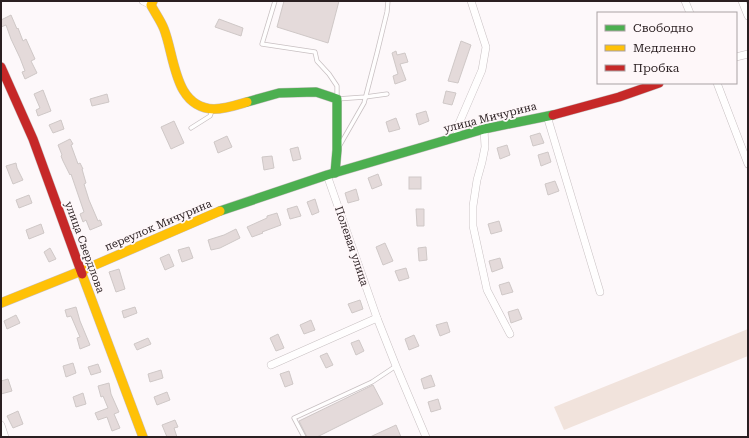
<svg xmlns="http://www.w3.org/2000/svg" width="749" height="438" viewBox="0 0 749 438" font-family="'Roboto Serif',serif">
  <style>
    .green { fill: #f1e3dc }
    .building { fill: #e4dada; stroke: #cfc8c7 }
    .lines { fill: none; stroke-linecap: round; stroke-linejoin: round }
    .lane-casing { stroke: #c8c0c2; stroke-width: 5 }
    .street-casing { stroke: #c8c0c2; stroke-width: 8 }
    .fast-casing { stroke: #c8c0c2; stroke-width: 10 }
    .slow-casing { stroke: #c8c0c2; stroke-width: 10 }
    .jam-casing { stroke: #c8c0c2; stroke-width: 10 }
    .lane { stroke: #fffefe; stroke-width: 3.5 }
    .street { stroke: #fffefe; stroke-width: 7 }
    .fast { stroke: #4caf50; stroke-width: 9 }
    .slow { stroke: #ffc107; stroke-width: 9 }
    .jam { stroke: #c62828; stroke-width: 9 }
    .labels { text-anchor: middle; stroke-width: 3.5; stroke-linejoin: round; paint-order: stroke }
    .street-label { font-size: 11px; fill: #2a1f21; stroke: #fef7f9 }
  </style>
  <rect width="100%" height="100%" fill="#fdf8fa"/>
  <!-- green -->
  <polygon class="green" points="748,329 748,356 564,430 554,407"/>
  <!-- building -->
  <g class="building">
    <polygon points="284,1 339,1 328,43 277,27"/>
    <polygon points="11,15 17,29 18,28 23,41 26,39 35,59 31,61 37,73 25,79 22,72 25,71 20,58 11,39 6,25 1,27 1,20"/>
    <polygon points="219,19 243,28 241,36 215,27"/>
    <polygon points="461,41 471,45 458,83 448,81"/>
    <polygon points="396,51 397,55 405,53 408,62 400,64 406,80 395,84 393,76 398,74 392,53"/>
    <polygon points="43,90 51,111 38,116 36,110 40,108 34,94"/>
    <polygon points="446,91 456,93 452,105 443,103"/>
    <polygon points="107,94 109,102 92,106 90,99"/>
    <polygon points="426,111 429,121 419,125 416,114"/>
    <polygon points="396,118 400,129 389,132 386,122"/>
    <polygon points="61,120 64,129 53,133 49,125"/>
    <polygon points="174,121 184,143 171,149 161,127"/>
    <polygon points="540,133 544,143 533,146 530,136"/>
    <polygon points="227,136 232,147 218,153 214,142"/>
    <polygon points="70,139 73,144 71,145 78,164 80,163 83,169 82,169 86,183 84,184 89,200 98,221 100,220 102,225 90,230 86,220 83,222 80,214 84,212 71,174 70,175 63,161 61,156 62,155 58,145"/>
    <polygon points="507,145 510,155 500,159 497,148"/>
    <polygon points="298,147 301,159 293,161 290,149"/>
    <polygon points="548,152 551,162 541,166 538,155"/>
    <polygon points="272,156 274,168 264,170 262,157"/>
    <polygon points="16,163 17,168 23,180 13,184 6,166"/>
    <polygon points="378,174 382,185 372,189 368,178"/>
    <rect x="409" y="177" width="12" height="12"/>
    <polygon points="555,181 559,191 548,195 545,184"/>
    <polygon points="356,189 359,200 348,203 345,193"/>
    <polygon points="29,195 32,203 19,208 16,200"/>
    <polygon points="315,199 319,212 312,215 307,202"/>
    <polygon points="297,206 301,216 290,219 287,209"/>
    <polygon points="416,209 424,209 424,226 417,226"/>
    <polygon points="277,213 281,225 262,232 263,233 252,237 247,227 267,218 267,216"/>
    <polygon points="499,221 502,231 491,234 488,224"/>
    <polygon points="41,224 44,233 29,239 26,230"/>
    <polygon points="236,229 240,238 220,248 211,250 208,240 224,235"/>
    <polygon points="385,243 393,261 383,265 376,247"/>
    <polygon points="189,247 193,258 182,262 178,250"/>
    <polygon points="426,247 427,260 419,261 418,248"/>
    <polygon points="50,248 56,259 49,262 44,252"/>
    <polygon points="169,254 174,266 165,270 160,258"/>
    <polygon points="500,258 503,268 492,272 489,261"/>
    <polygon points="406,268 409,278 399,281 395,271"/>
    <polygon points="119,269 125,289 116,292 109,272"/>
    <polygon points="509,282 513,292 502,295 499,285"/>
    <polygon points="360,300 363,309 352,313 348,304"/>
    <polygon points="76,307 80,321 90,345 80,349 77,338 80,337 71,316 67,317 65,310"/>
    <polygon points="135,307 137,313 124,318 122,311"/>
    <polygon points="518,309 522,319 511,323 508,312"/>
    <polygon points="16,315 20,323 7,329 4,321"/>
    <polygon points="311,320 315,330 304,334 300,325"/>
    <polygon points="447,322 450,332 440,336 436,325"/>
    <polygon points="278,334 284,348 276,351 270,338"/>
    <polygon points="414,335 419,346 409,350 405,339"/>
    <polygon points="148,338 151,344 137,350 134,344"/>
    <polygon points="359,340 364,351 356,355 351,343"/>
    <polygon points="327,353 333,365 326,368 320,356"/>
    <polygon points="73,363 76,373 66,377 63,366"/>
    <polygon points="98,364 101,372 91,375 88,367"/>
    <polygon points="161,370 163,378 150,382 148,374"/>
    <polygon points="289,371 293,384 285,387 280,374"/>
    <polygon points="431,375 435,386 424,389 421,379"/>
    <polygon points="8,379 12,391 1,394 1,381"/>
    <polygon points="109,383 111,394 119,412 114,414 120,428 112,431 107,417 98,420 95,413 108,408 103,396 101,397 98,386"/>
    <polygon points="373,385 383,404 317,437 307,437 299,421"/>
    <polygon points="167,392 170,400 157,405 154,397"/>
    <polygon points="83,393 86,404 76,407 73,397"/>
    <polygon points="438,399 441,409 431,412 428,402"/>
    <polygon points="18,411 23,424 13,428 7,416"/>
    <polygon points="175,420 178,427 174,428 177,437 167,437 162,425"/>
    <polygon points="396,425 401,437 370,437"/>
  </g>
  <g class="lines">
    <defs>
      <g id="lane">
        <polyline points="275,1 262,44 315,52 317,61 329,74 337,86 337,99 365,97 387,94"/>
        <polyline points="191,128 210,116 212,111"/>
        <polyline points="340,145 364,103 377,53 387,12 388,1"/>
        <polyline points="304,437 294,418 372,382 396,366"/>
      </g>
      <g id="street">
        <polyline points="143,1 151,5"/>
        <polyline points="685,1 690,13"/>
        <polyline points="742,1 748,16"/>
        <polyline points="736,57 748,54"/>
        <polyline points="717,83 748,164"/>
        <polyline points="547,116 600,292"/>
        <polyline points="484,129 485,147 482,162 477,180 473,206 473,226 487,290 510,334"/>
        <polyline points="457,137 457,128 482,70 486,47 471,1"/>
        <polyline points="327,175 377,318 396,366 426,437"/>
        <polyline points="271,365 377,318"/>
        <polyline points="1,425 5,437"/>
      </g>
      <g id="fast">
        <polyline points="247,102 279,93 316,92 337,99 337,150 335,173"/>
        <polyline points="220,211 327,175 484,129 553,115"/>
      </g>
      <g id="slow">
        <path d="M153 1 151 5C155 13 161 21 164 29 175 57 174 108 214 109 225 109 237 105 247 102"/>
        <polyline points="82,274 143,437"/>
        <polyline points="1,303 81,271 220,211"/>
      </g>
      <g id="jam">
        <polyline points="1,67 33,139 82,274"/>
        <polyline points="553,115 619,97 659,83"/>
      </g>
    </defs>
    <!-- lane casing -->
    <use href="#lane" class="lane-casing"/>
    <!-- street casing -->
    <use href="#street" class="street-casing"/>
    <!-- fast casing -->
    <use href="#fast" class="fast-casing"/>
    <!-- slow casing -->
    <use href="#slow" class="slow-casing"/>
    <!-- jam casing -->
    <use href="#jam" class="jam-casing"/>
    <!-- lane -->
    <use href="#lane" class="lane"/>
    <!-- street -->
    <use href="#street" class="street"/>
    <!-- fast -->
    <use href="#fast" class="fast"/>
    <!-- slow -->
    <use href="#slow" class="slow"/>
    <!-- jam -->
    <use href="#jam" class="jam"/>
  </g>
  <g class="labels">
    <!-- street labels -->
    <g class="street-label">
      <text transform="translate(490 117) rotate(-14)" y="4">улица Мичурина</text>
      <text transform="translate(158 225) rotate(-23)" y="4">переулок Мичурина</text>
      <text transform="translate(352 246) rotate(71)" y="4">Полевая улица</text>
      <text transform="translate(85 247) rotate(70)" y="4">улица Свердлова</text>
    </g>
  </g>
  <!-- border -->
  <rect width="749" height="438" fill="none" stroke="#2a1f21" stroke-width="4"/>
  <!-- legend -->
  <rect x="597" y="12" width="140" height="72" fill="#fef7f9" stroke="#a9a1a3"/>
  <rect x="605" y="25" width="20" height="6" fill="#4caf50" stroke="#a9a1a3"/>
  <text x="633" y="32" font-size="12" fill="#2a1f21">Свободно</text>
  <rect x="605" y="45" width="20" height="6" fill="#ffc107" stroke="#a9a1a3"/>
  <text x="633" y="52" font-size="12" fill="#2a1f21">Медленно</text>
  <rect x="605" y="65" width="20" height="6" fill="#c62828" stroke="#a9a1a3"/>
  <text x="633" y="72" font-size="12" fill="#2a1f21">Пробка</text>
</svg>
